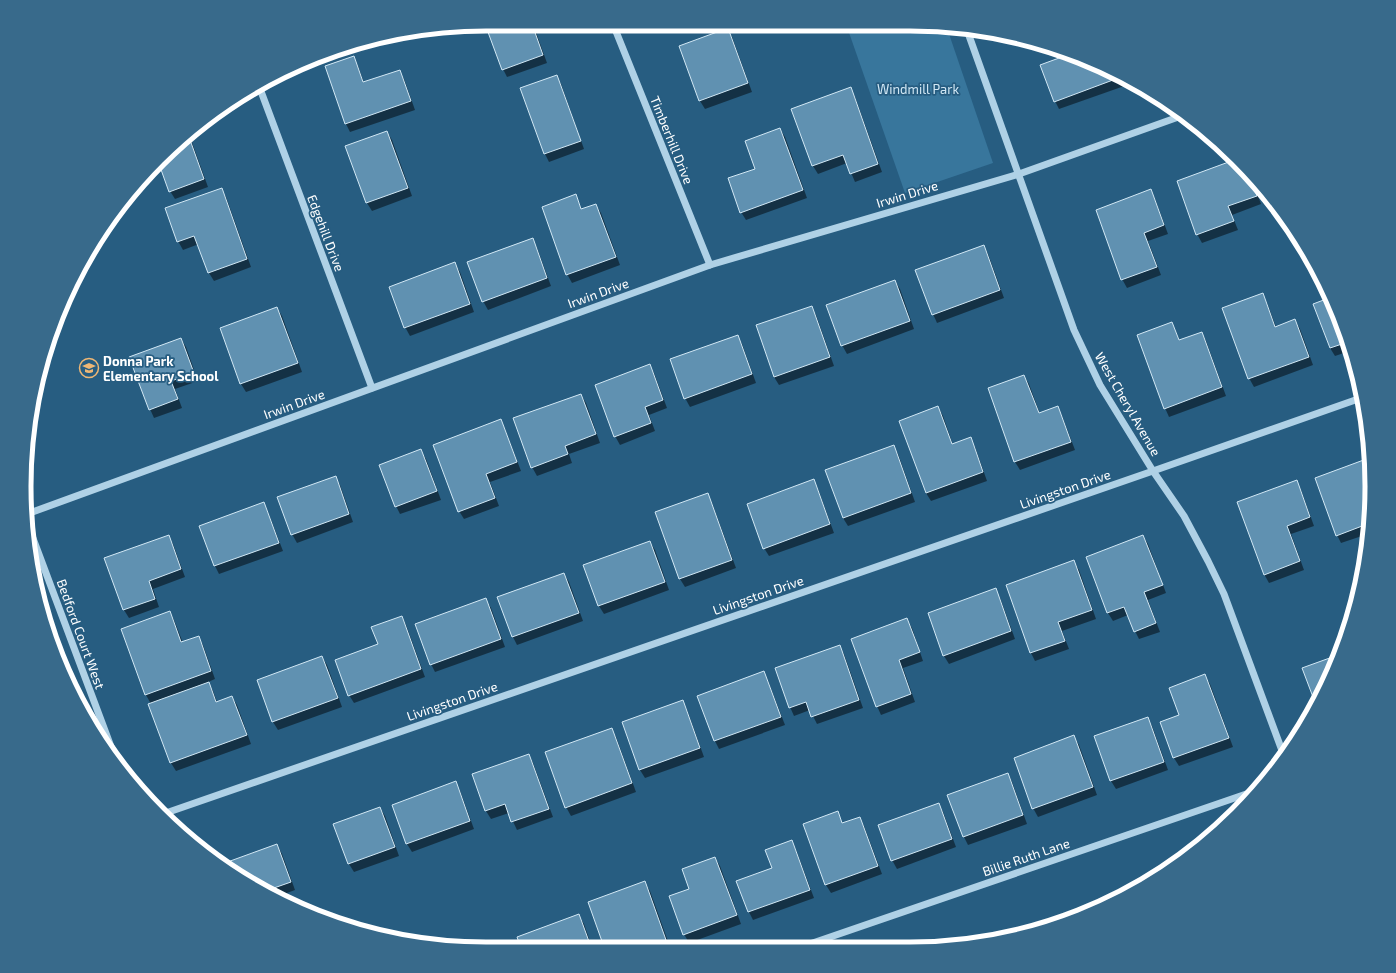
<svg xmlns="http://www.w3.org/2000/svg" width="1396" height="973" viewBox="0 0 1396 973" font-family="'Exo 2',sans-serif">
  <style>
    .green { fill: #38769c }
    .shadow { fill: #0007 }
    .building { fill: #6091b1; stroke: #d2e8f5 }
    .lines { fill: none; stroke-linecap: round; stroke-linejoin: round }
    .minor { stroke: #afd1e6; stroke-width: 7 }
    .labels { text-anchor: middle; stroke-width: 3.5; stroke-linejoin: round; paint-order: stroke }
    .park-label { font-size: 13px; fill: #d2e8f5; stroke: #275d81 }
    .street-label { font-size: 13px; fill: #fff; stroke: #275d81 }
    .poi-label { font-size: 13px; font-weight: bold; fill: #fff; stroke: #275d81; text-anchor: start }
    .rim { fill: none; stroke: #fff; stroke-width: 5 }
  </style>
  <rect width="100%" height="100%" fill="#275d81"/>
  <!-- green -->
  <polygon class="green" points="846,24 910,24 947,28 993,163 905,193"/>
  <!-- shadow -->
  <g class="shadow">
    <polygon points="486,24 533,24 547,63 507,77 503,69"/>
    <polygon points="727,29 732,37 752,92 705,109 700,101 680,46"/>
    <polygon points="1071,55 1129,80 1130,84 1059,109 1055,101 1041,65"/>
    <polygon points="353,57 358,66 364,83 399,71 404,79 415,110 350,132 346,124"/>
    <polygon points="556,76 561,84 584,149 549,162 545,154"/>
    <polygon points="850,88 855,97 882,172 855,182 847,163 818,174 813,166"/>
    <polygon points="780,129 785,137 807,198 746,220 741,212 756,169"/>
    <polygon points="387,132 392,140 412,196 372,211 367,203 346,146"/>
    <polygon points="190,137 208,187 175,199 170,191 160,163"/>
    <polygon points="1235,161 1250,175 1261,204 1232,215 1238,230 1202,243 1197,234 1178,182"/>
    <polygon points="221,189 226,197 251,267 214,281 209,273 199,244 183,250 178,241"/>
    <polygon points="1151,191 1155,199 1168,234 1148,241 1161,275 1127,288 1122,279"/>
    <polygon points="575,196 582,210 596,205 601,213 620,265 572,283 567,274"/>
    <polygon points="533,240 537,248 551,286 488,310 483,301"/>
    <polygon points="984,246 988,254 1004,298 937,323 933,314"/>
    <polygon points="455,264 460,272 474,312 410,336 405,327"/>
    <polygon points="895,281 900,289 914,329 847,354 842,345"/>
    <polygon points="1262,295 1267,303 1276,327 1295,320 1300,329 1313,365 1254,387 1249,378"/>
    <polygon points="1330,299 1347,338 1350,351 1335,356 1330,348 1314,304"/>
    <polygon points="811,307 816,315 834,366 779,385 774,377"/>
    <polygon points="277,308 282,316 302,372 246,392 241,384 221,328"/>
    <polygon points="1172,323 1180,341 1202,333 1206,341 1226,396 1169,417 1165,408"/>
    <polygon points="737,336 742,344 756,383 690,407 685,398"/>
    <polygon points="181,339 186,347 198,381 175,389 182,408 154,418 150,409"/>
    <polygon points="649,365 654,373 667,408 649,415 655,431 620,445 615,436"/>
    <polygon points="1024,376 1029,384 1040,414 1058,408 1062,416 1075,450 1020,470 1015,462 989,389"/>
    <polygon points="581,395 586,403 600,443 569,454 572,463 537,476 532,467"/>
    <polygon points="938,407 943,416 953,445 970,439 975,447 987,481 931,501 926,493"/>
    <polygon points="500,421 505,429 521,471 490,482 499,506 464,519 459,511"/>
    <polygon points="893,446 898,454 915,502 848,526 843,518 826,470"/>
    <polygon points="421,451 426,459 441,500 400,514 396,506"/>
    <polygon points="1369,459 1371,517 1368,534 1341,543 1337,535 1316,479"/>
    <polygon points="335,477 340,485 353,522 297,543 292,534"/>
    <polygon points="813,480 818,489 834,533 769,556 764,548"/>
    <polygon points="1296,482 1301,490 1314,526 1291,534 1304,570 1269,583 1264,574"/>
    <polygon points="707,494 712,503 736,568 685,587 680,579 656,513"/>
    <polygon points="264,503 268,512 283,551 219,574 215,566 200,526"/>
    <polygon points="168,536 173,544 185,577 153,589 159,607 129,618 124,610 105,559"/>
    <polygon points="1143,536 1148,544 1166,593 1148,600 1160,632 1139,639 1135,631 1128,615 1113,621 1108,613 1087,557"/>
    <polygon points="650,542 655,550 669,590 604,614 599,606 584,566"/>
    <polygon points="1074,562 1079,570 1096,619 1062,631 1069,649 1035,661 1031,653 1007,585"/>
    <polygon points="564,574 569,582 583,621 517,645 513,637"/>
    <polygon points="995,590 1000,598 1015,639 949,664 944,656 929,614"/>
    <polygon points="486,600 491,608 505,647 435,672 431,664"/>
    <polygon points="170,612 174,620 183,643 198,637 203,645 215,679 208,682 213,691 217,702 232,697 237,705 251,744 176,771 171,763 150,705 151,704 146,695"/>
    <polygon points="402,617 406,625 425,677 354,703 349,695 379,645"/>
    <polygon points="907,620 912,628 923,661 903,668 915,702 881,715 877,706"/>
    <polygon points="839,646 844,654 863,708 817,724 810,710 794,716 790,707"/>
    <polygon points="322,657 327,665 342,707 278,730 273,722"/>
    <polygon points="764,672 768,681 785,725 719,749 715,741 698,696"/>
    <polygon points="1205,676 1210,684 1233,747 1179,766 1174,758 1161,723 1181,716"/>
    <polygon points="682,701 687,710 704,757 645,778 640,770 623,723"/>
    <polygon points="1147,718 1152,726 1168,770 1116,789 1111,781 1095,737"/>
    <polygon points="611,729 616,737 636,792 571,816 566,807"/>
    <polygon points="1074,737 1079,745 1097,795 1038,817 1033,808"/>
    <polygon points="529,755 533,763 553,817 517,830 509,813 491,819 486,811 473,775"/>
    <polygon points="1008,774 1012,782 1027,824 968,845 964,837"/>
    <polygon points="456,783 460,791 474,829 412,852 407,844 393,805"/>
    <polygon points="938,804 943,812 956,847 897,869 892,860"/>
    <polygon points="380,808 385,816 399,856 354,872 349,864 335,824"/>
    <polygon points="837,813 843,824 859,818 864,826 882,874 831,893 826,885"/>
    <polygon points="791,841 796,850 814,898 753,920 749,912 738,881 773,868"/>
    <polygon points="277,845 282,854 295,890 276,897 223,865"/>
    <polygon points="715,858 720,866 741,924 689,943 684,934 690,890"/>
    <polygon points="645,883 650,891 670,947 605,947 589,903"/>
    <polygon points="579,916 584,924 592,947 522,948"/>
  </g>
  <!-- building -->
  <g class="building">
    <polygon points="485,24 532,24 543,55 502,70"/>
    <polygon points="728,28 748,83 699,101 679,46"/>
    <polygon points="1070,54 1121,77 1054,102 1040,65"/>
    <polygon points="354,56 363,82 400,70 411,101 345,124 325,66"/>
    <polygon points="557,75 581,141 544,154 520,88"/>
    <polygon points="851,87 878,164 850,174 843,155 812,166 791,109"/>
    <polygon points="780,128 803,190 740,213 728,178 755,169 745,141"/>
    <polygon points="387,131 408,188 366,203 345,146"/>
    <polygon points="189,137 204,179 169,192 159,164"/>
    <polygon points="1234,160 1249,174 1257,196 1228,206 1234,221 1196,235 1177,181"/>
    <polygon points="222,188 247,259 208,273 194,236 177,242 165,208"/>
    <polygon points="1151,189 1164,225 1144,233 1157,267 1121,280 1096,210"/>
    <polygon points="576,194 581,209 596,204 616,257 566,275 542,207"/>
    <polygon points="533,238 547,278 482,302 467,262"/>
    <polygon points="984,245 1000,290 932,315 915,270"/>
    <polygon points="455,262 470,304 404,328 389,287"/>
    <polygon points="895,280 910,321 841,346 826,305"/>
    <polygon points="1263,293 1275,327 1295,319 1309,357 1248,379 1222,308"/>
    <polygon points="1329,298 1348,342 1330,348 1313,304"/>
    <polygon points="812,306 830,357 774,377 756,325"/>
    <polygon points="277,307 298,363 240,384 220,328"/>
    <polygon points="1172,322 1179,340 1202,332 1222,387 1164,409 1137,335"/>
    <polygon points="738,335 752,374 684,399 670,359"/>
    <polygon points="181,338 194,373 171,381 178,399 149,410 129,357"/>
    <polygon points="650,364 663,400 645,407 651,423 614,437 595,385"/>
    <polygon points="1024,375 1039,413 1058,406 1071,442 1014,462 988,388"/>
    <polygon points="581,394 596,434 565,446 568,454 531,468 513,418"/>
    <polygon points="938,406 952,444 971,437 983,472 926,493 899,421"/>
    <polygon points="501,419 517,462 486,474 495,498 458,512 433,445"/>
    <polygon points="894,445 911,493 843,518 825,470"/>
    <polygon points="421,449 437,491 395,507 379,465"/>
    <polygon points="1369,458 1371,517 1370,523 1336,536 1315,478"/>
    <polygon points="336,476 349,514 291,535 277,497"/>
    <polygon points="814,479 830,524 763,549 747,504"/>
    <polygon points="1297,480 1310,517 1287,526 1300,561 1264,575 1237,502"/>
    <polygon points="708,493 732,560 679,579 655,512"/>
    <polygon points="264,502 279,543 214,566 199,526"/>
    <polygon points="169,535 181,569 149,581 155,599 123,610 104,558"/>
    <polygon points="1143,535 1163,585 1144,592 1156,623 1134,632 1124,607 1107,613 1086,557"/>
    <polygon points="650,541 665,582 598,606 583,565"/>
    <polygon points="1074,560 1092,610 1058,622 1065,641 1030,653 1006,585"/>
    <polygon points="564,573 579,613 512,637 497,597"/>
    <polygon points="996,588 1011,631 943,656 928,613"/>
    <polygon points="486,598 501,639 430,665 415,624"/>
    <polygon points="170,611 181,642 199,636 211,671 145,695 121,629"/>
    <polygon points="402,616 421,669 348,696 335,660 378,644 371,627"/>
    <polygon points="907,618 920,652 899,660 911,694 876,707 851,639"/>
    <polygon points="840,645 859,700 811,717 806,702 789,708 775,668"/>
    <polygon points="1338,655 1324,691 1316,705 1302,668"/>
    <polygon points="322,656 338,698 272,722 257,680"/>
    <polygon points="764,671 781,717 714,741 697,696"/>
    <polygon points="1205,674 1229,738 1173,758 1160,722 1179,715 1169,688"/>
    <polygon points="209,682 216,702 232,696 247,735 170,763 148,704"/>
    <polygon points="683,700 700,748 639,770 622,722"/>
    <polygon points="1148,717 1164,762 1110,781 1094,736"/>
    <polygon points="612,728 632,783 565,808 545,752"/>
    <polygon points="1074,735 1093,787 1032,809 1014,758"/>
    <polygon points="529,754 549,809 511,822 505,804 485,811 472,774"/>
    <polygon points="1008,773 1023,815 963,837 947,795"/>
    <polygon points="456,781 470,821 406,844 392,805"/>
    <polygon points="939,803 952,839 891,861 878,825"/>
    <polygon points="380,807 395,847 348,864 333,824"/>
    <polygon points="838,811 842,823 860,817 878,866 825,885 803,824"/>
    <polygon points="792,840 810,890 748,912 736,881 772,868 765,850"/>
    <polygon points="277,844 291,882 271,889 274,896 222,864"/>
    <polygon points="715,857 737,915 683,935 669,896 689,889 682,869"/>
    <polygon points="645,881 666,940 647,947 604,947 588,902"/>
    <polygon points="579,914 591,947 521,948 517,937"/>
  </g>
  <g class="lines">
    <!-- minor -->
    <g class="minor">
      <polyline points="613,24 710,265"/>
      <polyline points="967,30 1074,330 1100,385 1153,471 1184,516 1208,561 1224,594 1284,756"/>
      <polyline points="259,86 372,388"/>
      <polyline points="27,514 710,265 1019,174 1184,115"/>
      <polyline points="28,525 113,752"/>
      <polyline points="163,814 1153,471 1361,398"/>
      <polyline points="804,946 1255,791"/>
    </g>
  </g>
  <!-- icons -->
  <defs>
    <symbol id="school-ring" viewBox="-11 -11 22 22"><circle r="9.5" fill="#275d81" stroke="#eeb775" stroke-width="1.5"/><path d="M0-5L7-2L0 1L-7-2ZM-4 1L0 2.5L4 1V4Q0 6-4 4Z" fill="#eeb775"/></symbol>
  </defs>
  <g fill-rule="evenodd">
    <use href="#school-ring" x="78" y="357" width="22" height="22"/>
  </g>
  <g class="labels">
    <!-- park labels -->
    <g class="park-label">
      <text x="918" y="94">Windmill Park</text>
    </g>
    <!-- street labels -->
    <g class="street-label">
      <text transform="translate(672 140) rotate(68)" y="5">Timberhill Drive</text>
      <text transform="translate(907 194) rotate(-17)" y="5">Irwin Drive</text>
      <text transform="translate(326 233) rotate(69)" y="5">Edgehill Drive</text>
      <text transform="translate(598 293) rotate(-20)" y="5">Irwin Drive</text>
      <text transform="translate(294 404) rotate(-20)" y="5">Irwin Drive</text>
      <text transform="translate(1128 404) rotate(60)" y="5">West Cheryl Avenue</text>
      <text transform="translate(1065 489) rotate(-19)" y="5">Livingston Drive</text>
      <text transform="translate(758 595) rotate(-19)" y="5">Livingston Drive</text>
      <text transform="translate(81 634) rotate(70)" y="5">Bedford Court West</text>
      <text transform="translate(452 701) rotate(-19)" y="5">Livingston Drive</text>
      <text transform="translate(1026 857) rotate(-19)" y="5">Billie Ruth Lane</text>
    </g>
    <!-- poi labels -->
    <g class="poi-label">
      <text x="103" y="366">Donna Park<tspan x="103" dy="15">Elementary School</tspan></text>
    </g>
  </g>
  <!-- crop -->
  <path d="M0 0H1396V973H0ZM486 31H910A455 455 0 0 1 1365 486V487A455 455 0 0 1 910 942H486A455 455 0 0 1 31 487V486A455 455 0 0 1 486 31Z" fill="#386a8b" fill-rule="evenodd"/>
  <path class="rim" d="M486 31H910A455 455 0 0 1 1365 486V487A455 455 0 0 1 910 942H486A455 455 0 0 1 31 487V486A455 455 0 0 1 486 31Z"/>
</svg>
